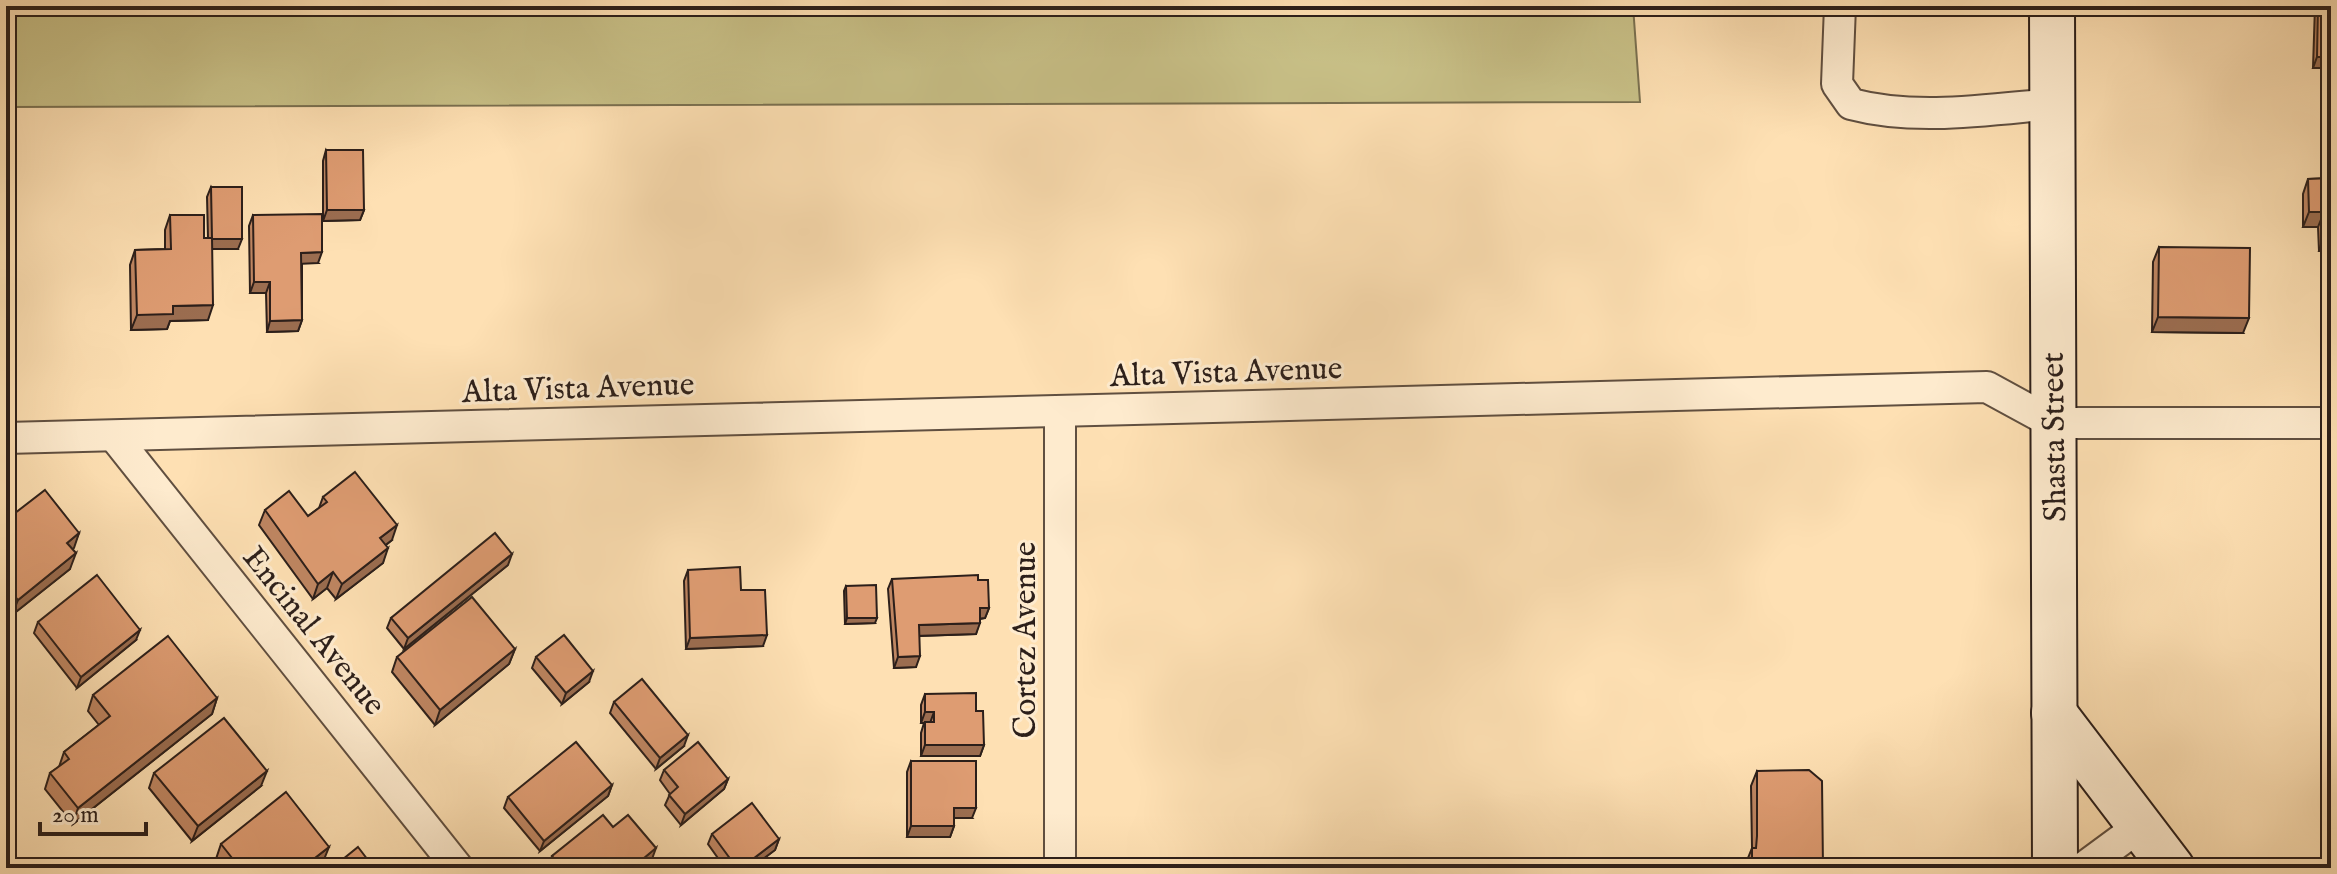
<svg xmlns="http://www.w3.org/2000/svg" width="2337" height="874" viewBox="0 0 2337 874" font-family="'IM FELL English',serif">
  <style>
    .green { fill: #c8c087; stroke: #7a7050; stroke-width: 2 }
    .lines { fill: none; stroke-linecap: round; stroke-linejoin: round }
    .street-casing { stroke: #604f40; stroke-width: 34 }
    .secondary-casing { stroke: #2c1f1a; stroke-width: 48 }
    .street { stroke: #feebce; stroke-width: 30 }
    .secondary { stroke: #feebce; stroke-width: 44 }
    .wall { fill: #bf8662; stroke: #2c1f1a; stroke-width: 2 }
    .shaded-wall { fill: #9b6d50; stroke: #2c1f1a; stroke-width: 2 }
    .building { fill: #de9c72; stroke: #2c1f1a; stroke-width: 2 }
    .labels { text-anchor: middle; stroke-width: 6; stroke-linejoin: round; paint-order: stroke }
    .street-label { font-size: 32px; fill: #2c1f1a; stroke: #feebce }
  </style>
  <rect width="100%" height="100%" fill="#fee0b3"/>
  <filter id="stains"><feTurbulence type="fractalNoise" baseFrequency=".0025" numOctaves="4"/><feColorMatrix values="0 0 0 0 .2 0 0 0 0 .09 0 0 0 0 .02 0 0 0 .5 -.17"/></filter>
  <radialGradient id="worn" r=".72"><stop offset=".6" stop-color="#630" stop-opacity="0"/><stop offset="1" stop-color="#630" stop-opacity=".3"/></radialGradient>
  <!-- green -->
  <polygon class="green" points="6,6 1633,6 1640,102 6,107"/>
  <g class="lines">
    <defs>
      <g id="street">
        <path d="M1840 6 1837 84 1851 104C1915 121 1986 110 2052 104"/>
        <polyline points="1060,411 1060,868"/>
        <polyline points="114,436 458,868"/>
        <polyline points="6,438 1987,387 2053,423 2331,423"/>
        <polyline points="2083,868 2140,826"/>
      </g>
      <g id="secondary">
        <polyline points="2052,6 2055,868"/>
        <polyline points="2054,713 2172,868"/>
      </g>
    </defs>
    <!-- street casing -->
    <use href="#street" class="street-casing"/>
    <!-- secondary casing -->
    <use href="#secondary" class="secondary-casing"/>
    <!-- street -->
    <use href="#street" class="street"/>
    <!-- secondary -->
    <use href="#secondary" class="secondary"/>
  </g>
  <!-- wall -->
  <g class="wall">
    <polygon points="2315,6 2331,6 2331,68 2313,68"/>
    <polygon points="326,150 364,210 360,220 323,221 323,161"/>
    <polygon points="2331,178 2331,250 2319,251 2318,227 2303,227 2303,194 2308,179"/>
    <polygon points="211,187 238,249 212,249 208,320 170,321 167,329 131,330 130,265 135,250 165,249 165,230 170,215 204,238 208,238 207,197"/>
    <polygon points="253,215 318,263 302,263 302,320 298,331 267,332 266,293 250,293 249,226"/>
    <polygon points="2159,247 2243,333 2152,332 2153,262"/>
    <polygon points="323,497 392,540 386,545 383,563 336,599 327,588 313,599 259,525 265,510 308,516 319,508"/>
    <polygon points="6,520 79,533 72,549 70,569 12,615 6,607"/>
    <polygon points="508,565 404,649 387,628 391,618"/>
    <polygon points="688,570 741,590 763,646 686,649 684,581"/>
    <polygon points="892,579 978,580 989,608 985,618 980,619 976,634 919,636 916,667 894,668 888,589"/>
    <polygon points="846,586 875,623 845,624 844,591"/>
    <polygon points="38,622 136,640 77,688 34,633"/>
    <polygon points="515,649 509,664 435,725 392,672 397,657"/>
    <polygon points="536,657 589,682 562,704 532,668"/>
    <polygon points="925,694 976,711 984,745 980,756 921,756 921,733 924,723 921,723 921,705"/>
    <polygon points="93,695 217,698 212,714 73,824 45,789 50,773 59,767 64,752 99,725 88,711"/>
    <polygon points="614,702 684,746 656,769 610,713"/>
    <polygon points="911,761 972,818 954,818 954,826 950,837 907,837 907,772"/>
    <polygon points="664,770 728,779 724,789 681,825 665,805 670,794 660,780"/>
    <polygon points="1757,771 1823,868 1746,868 1746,863 1752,848 1751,786"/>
    <polygon points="154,773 261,786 192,841 149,788"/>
    <polygon points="612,785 608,796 540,851 504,808 508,797"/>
    <polygon points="613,827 652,859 641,868 550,868 548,867 552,856"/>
    <polygon points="712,834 779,839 775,850 751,868 725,868 708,844"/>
    <polygon points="221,844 323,862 316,868 223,868 216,859"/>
  </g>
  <!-- shaded-wall -->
  <g class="shaded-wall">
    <polygon points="2317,57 2331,57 2331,68 2313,68"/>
    <polygon points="327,210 364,210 360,220 323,221"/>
    <polygon points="2309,212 2324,212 2318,227 2303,227"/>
    <polygon points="2324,235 2331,235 2331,250 2319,251"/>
    <polygon points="212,239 242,239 238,249 208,249"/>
    <polygon points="322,252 318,263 298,264 301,253"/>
    <polygon points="254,282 270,282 266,293 250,293"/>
    <polygon points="213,305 208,320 170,321 167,329 131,330 137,315 173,306"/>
    <polygon points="2158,317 2249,318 2243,333 2152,332"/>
    <polygon points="302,320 298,331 267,332 270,321"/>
    <polygon points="397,525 392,540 375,553 380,538"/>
    <polygon points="79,533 74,548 61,558 67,543"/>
    <polygon points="388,548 383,563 336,599 342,584"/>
    <polygon points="76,553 70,569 12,615 18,600"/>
    <polygon points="512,554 508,565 404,649 408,638"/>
    <polygon points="333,572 327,588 313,599 318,584"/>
    <polygon points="980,608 989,608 985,618 976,619"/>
    <polygon points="847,618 877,618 875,623 845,624"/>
    <polygon points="980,623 976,634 915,636 919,625"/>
    <polygon points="140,630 136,640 77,688 81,677"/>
    <polygon points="767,635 763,646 686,649 690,638"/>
    <polygon points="515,649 509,664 435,725 440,710"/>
    <polygon points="920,656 916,667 894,668 898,657"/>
    <polygon points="593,671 589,682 562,704 566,693"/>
    <polygon points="217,698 212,714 73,824 78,808"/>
    <polygon points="925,712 934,712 930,723 921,723"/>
    <polygon points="688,735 684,746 656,769 660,758"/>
    <polygon points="925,745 984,745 980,756 921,756"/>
    <polygon points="267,771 261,786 192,841 198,826"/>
    <polygon points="728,779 724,789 681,825 685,814"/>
    <polygon points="612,785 608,796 540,851 544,841"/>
    <polygon points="954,808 976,808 972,818 950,818"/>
    <polygon points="911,826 954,826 950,837 907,837"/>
    <polygon points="779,839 775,850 751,868 741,868"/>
    <polygon points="329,847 323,862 316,868 302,868"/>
    <polygon points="656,848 652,859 641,868 632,868"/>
  </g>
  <!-- building -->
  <g class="building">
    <polygon points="2318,6 2331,6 2331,57 2317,57"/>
    <polygon points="326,150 363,150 364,210 327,210"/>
    <polygon points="2331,178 2331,235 2324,235 2324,212 2309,212 2308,179"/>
    <polygon points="211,187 242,187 242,239 212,239"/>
    <polygon points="322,214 322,252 301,253 302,320 270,321 270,282 254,282 253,215"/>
    <polygon points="170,215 204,215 204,238 212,238 213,305 173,306 173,314 137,315 135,250 171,249"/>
    <polygon points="2159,247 2250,248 2249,318 2158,317"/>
    <polygon points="355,472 397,525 380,538 388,548 342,584 333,572 318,584 265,510 289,491 308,516 327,502 323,497"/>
    <polygon points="45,490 79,533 67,543 76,553 18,600 6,585 6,520"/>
    <polygon points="495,533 512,554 408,638 391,618"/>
    <polygon points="740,567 741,590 765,590 767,635 690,638 688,570"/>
    <polygon points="97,575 140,630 81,677 38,622"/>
    <polygon points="978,575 978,580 988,580 989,608 980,608 980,623 919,625 920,656 898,657 892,579"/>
    <polygon points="876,585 877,618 847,618 846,586"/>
    <polygon points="472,597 515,649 440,710 397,657"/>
    <polygon points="564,635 593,671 566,693 536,657"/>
    <polygon points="168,636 217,698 78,808 50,773 69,759 64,752 110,716 93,695"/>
    <polygon points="642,679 688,735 660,758 614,702"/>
    <polygon points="976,693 976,711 983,711 984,745 925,745 925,722 934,722 934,712 925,712 925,694"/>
    <polygon points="224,718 267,771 198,826 154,773"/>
    <polygon points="576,742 612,785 544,841 508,797"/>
    <polygon points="698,742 728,779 685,814 669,795 678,787 664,770"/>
    <polygon points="911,761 976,761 976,808 954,808 954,826 911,826"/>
    <polygon points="1809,770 1822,781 1823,868 1756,868 1756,865 1752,865 1752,848 1756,848 1757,836 1757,771"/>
    <polygon points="286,792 329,847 302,868 240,868 221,844"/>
    <polygon points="752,803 779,839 741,868 737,868 712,834"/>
    <polygon points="603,815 613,827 628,815 656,848 632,868 562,868 552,856"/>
    <polygon points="358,847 374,868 332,868"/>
  </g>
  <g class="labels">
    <!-- street labels -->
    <g class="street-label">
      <text transform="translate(1226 371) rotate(-2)" y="11">Alta Vista Avenue</text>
      <text transform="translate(578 387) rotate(-2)" y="11">Alta Vista Avenue</text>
      <text transform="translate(2053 437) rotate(-91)" y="11">Shasta Street</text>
      <text transform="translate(315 630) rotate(51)" y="11">Encinal Avenue</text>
      <text transform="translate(1024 640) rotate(-90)" y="11">Cortez Avenue</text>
    </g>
  </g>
  <!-- margin -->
  <rect width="2337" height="874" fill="none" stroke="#fee0b3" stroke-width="32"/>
  <rect x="8" y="8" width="2321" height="858" fill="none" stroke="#2c1f1a" stroke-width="4"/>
  <rect x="16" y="16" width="2305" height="842" fill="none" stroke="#2c1f1a" stroke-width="2"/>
  <!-- scale -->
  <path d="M40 822v12h106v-12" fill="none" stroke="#2c1f1a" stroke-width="4"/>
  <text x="52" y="822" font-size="24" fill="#2c1f1a" stroke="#feebce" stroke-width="6" paint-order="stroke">20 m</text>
  <rect width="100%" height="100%" filter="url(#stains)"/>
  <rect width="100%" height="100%" fill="url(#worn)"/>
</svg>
